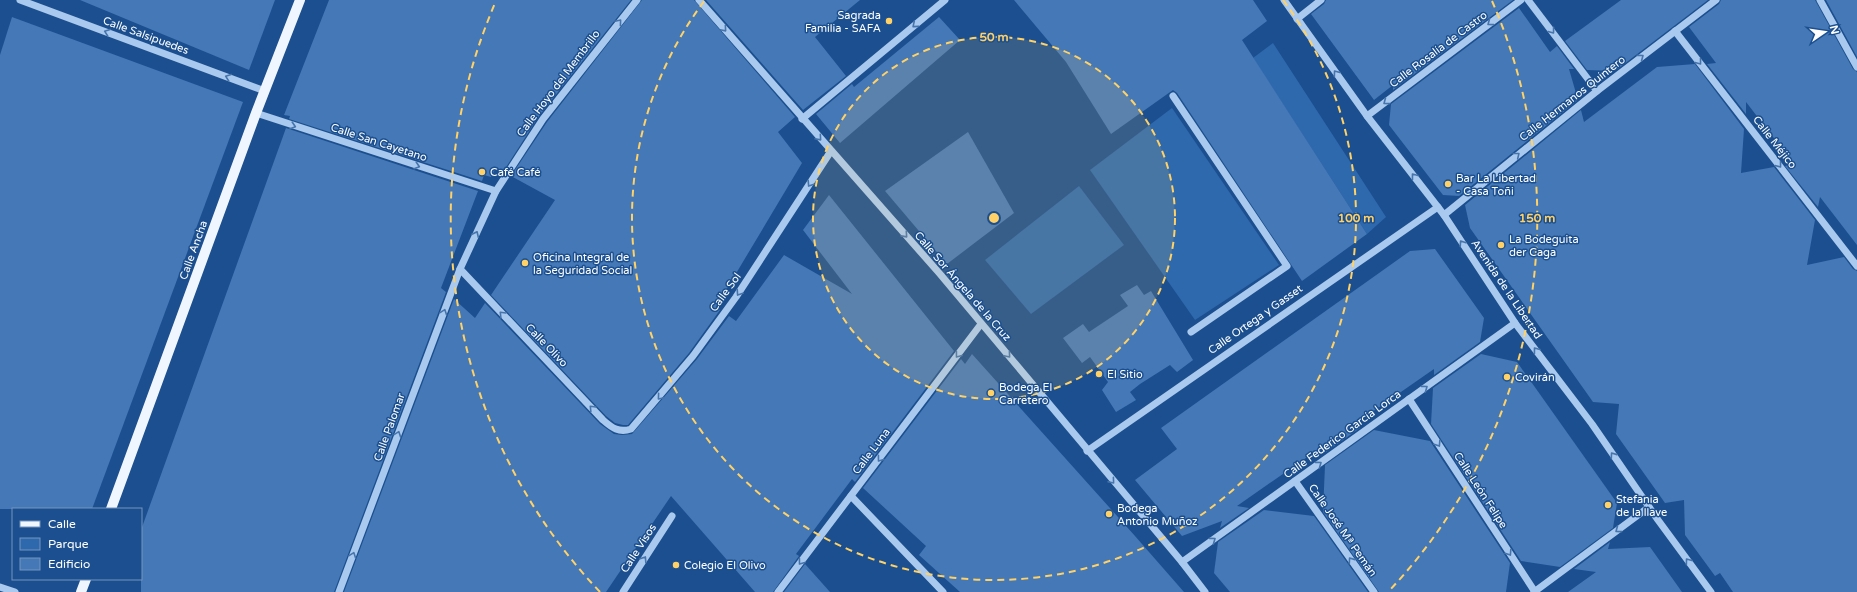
<svg xmlns="http://www.w3.org/2000/svg" width="1857" height="592" viewBox="0 0 1857 592" font-family="'Varela Round',sans-serif">
  <style>
    .green { fill: #2e69ad }
    .building { fill: #4478b7 }
    .lines { fill: none; stroke-linecap: round; stroke-linejoin: round }
    .minor { stroke: #a9c9ee; stroke-width: 7 }
    .major { stroke: #f0f6ff; stroke-width: 10 }
    .oneway { stroke: #4674ac }
    .ring { fill: none; stroke: #ffd166; stroke-width: 2; stroke-dasharray: 7 5 }
    .poi-dot { fill: #ffd166; stroke: #1b4f8f; stroke-width: 1.5 }
    .labels { text-anchor: middle; stroke-width: 3; stroke-linejoin: round; paint-order: stroke }
    .poi-label { font-size: 11px; fill: #fff; stroke: #1b4f8f; text-anchor: start }
    .street-label { font-size: 11px; fill: #fff; stroke: #1b4f8f }
    .centre { fill: #ffd166; stroke: #1b4f8f; stroke-width: 2 }
    .ring-label { font-size: 12px; text-anchor: middle; font-weight: bold; fill: #ffd166; stroke: #1b4f8f; stroke-width: 3; stroke-linejoin: round; paint-order: stroke }
  </style>
  <rect width="100%" height="100%" fill="#1b4f8f"/>
  <!-- green -->
  <g class="green">
    <polygon points="1273,43 1386,217 1367,234 1253,58"/>
    <polygon points="1172,108 1279,265 1195,320 1090,170"/>
    <polygon points="1079,186 1124,245 1031,314 985,260"/>
  </g>
  <!-- building -->
  <g class="building">
    <polygon points="80,0 275,0 249,70"/>
    <polygon points="329,0 631,0 539,116 503,172 496,168 491,177 484,175 482,181 289,119 290,116 284,115"/>
    <polygon points="642,0 694,0 795,117 778,132 802,163 716,307 720,310 689,353 628,425 623,425 615,423 606,416 491,295 555,200 511,176 547,122"/>
    <polygon points="706,0 860,0 815,37 846,76 803,110"/>
    <polygon points="1014,0 1253,0 1267,21 1242,40 1367,234 1302,281 1177,93 1173,90 1111,134 1066,62"/>
    <polygon points="1326,0 1513,0 1393,90 1393,85 1374,100 1311,14 1324,4"/>
    <polygon points="1621,0 1708,0 1615,71 1587,70 1565,41"/>
    <polygon points="1721,0 1815,0 1853,69 1857,72 1857,245 1820,197 1818,207 1785,166 1794,164 1746,102 1746,114 1707,64 1716,63 1689,27 1719,4"/>
    <polygon points="1826,0 1857,0 1857,57"/>
    <polygon points="1519,8 1550,52 1557,46 1574,69 1569,69 1578,100 1459,196 1443,195 1389,125 1391,104"/>
    <polygon points="12,17 243,102 92,509 0,509 0,55"/>
    <polygon points="939,17 960,40 840,143 816,114 852,84 854,87"/>
    <polygon points="1695,64 1744,129 1741,173 1774,167 1815,220 1807,265 1844,257 1853,269 1857,271 1857,592 1733,592 1720,573 1715,576 1685,535 1684,500 1665,503 1616,434 1619,404 1593,402 1470,228 1465,205 1581,110 1584,122 1657,67"/>
    <polygon points="286,128 478,191 441,288 446,292 334,592 141,592 141,530"/>
    <polygon points="968,132 1014,213 947,264 885,191"/>
    <polygon points="829,195 954,351 855,482 852,479 796,554 799,556 773,592 755,592 671,496 606,592 344,592 454,299 475,318 485,303 600,424 614,434 622,435 632,434 697,359 729,316 736,321 784,255 852,294 803,230"/>
    <polygon points="1435,249 1484,318 1480,342 1434,375 1434,369 1352,426 1360,428 1326,452 1326,444 1237,506 1249,508 1220,528 1222,521 1182,536 1135,480 1177,449 1161,428 1410,251"/>
    <polygon points="1137,285 1144,295 1151,291 1193,360 1177,372 1170,365 1140,384 1130,392 1136,400 1116,412 1102,390 1108,382 1090,357 1082,363 1063,338 1083,324 1089,332 1128,306 1120,295"/>
    <polygon points="972,354 1135,536 1184,592 960,592 919,555 926,546 863,488 961,359 965,364"/>
    <polygon points="1481,354 1517,362 1617,503 1613,528 1560,567 1521,561 1431,424 1433,388"/>
    <polygon points="1374,430 1430,441 1510,563 1506,592 1379,592 1323,512 1325,465"/>
    <polygon points="1264,510 1314,516 1368,592 1230,592 1214,573 1218,542"/>
    <polygon points="1610,542 1608,549 1650,547 1682,592 1568,592 1596,572 1574,569"/>
    <polygon points="805,564 830,592 784,592"/>
  </g>
  <g class="lines">
    <!-- minor -->
    <g class="minor">
      <polyline points="20,0 265,91"/>
      <polyline points="699,0 940,274 1182,562 1205,592"/>
      <polyline points="1284,0 1367,116 1444,215 1515,323 1592,424 1658,520 1711,592"/>
      <polyline points="1528,0 1597,91"/>
      <polyline points="1820,0 1857,67"/>
      <polyline points="1297,19 1321,0"/>
      <polyline points="1675,31 1857,266"/>
      <polyline points="1173,96 1287,266 1191,332"/>
      <polyline points="256,113 496,191"/>
      <polyline points="1367,116 1521,0"/>
      <polyline points="802,119 945,0"/>
      <polyline points="1444,215 1597,91 1716,0"/>
      <path d="M460 269 603 420C612 428 619 433 631 429L693 356 736 297 831 151"/>
      <polyline points="1409,399 1535,592"/>
      <polyline points="1087,451 1438,207"/>
      <polyline points="1295,481 1374,592"/>
      <polyline points="851,496 943,592"/>
      <polyline points="1182,562 1515,323"/>
      <polyline points="0,587 15,592"/>
      <polyline points="339,592 460,269 496,191 543,119 637,0"/>
      <polyline points="623,592 672,516"/>
      <polyline points="778,592 981,324"/>
      <polyline points="1534,592 1649,507"/>
    </g>
    <!-- major -->
    <g class="major">
      <polyline points="111,509 256,113 300,0"/>
      <polyline points="81,592 86,579"/>
    </g>
  </g>
  <!-- one-way arrows -->
  <defs><path id="oneway-chevron" d="M-2-3.5L2.5 0L-2 3.5" fill="none" stroke-width="1.6" stroke-linecap="round" stroke-linejoin="round"/></defs>
  <g class="oneway">
    <use href="#oneway-chevron" transform="translate(619 22) rotate(-50)"/>
    <use href="#oneway-chevron" transform="translate(1490 23) rotate(143)"/>
    <use href="#oneway-chevron" transform="translate(915 25) rotate(140)"/>
    <use href="#oneway-chevron" transform="translate(724 29) rotate(49)"/>
    <use href="#oneway-chevron" transform="translate(1552 31) rotate(53)"/>
    <use href="#oneway-chevron" transform="translate(107 32) rotate(-160)"/>
    <use href="#oneway-chevron" transform="translate(1641 57) rotate(-37)"/>
    <use href="#oneway-chevron" transform="translate(1699 62) rotate(52)"/>
    <use href="#oneway-chevron" transform="translate(1336 73) rotate(-126)"/>
    <use href="#oneway-chevron" transform="translate(228 77) rotate(-160)"/>
    <use href="#oneway-chevron" transform="translate(1386 102) rotate(143)"/>
    <use href="#oneway-chevron" transform="translate(293 126) rotate(18)"/>
    <use href="#oneway-chevron" transform="translate(819 138) rotate(49)"/>
    <use href="#oneway-chevron" transform="translate(1517 155) rotate(-39)"/>
    <use href="#oneway-chevron" transform="translate(1779 165) rotate(52)"/>
    <use href="#oneway-chevron" transform="translate(417 166) rotate(18)"/>
    <use href="#oneway-chevron" transform="translate(1414 176) rotate(-128)"/>
    <use href="#oneway-chevron" transform="translate(810 184) rotate(123)"/>
    <use href="#oneway-chevron" transform="translate(476 234) rotate(-65)"/>
    <use href="#oneway-chevron" transform="translate(905 235) rotate(48)"/>
    <use href="#oneway-chevron" transform="translate(1462 243) rotate(-124)"/>
    <use href="#oneway-chevron" transform="translate(739 293) rotate(124)"/>
    <use href="#oneway-chevron" transform="translate(444 312) rotate(-70)"/>
    <use href="#oneway-chevron" transform="translate(502 314) rotate(-134)"/>
    <use href="#oneway-chevron" transform="translate(1536 350) rotate(-127)"/>
    <use href="#oneway-chevron" transform="translate(958 355) rotate(127)"/>
    <use href="#oneway-chevron" transform="translate(1008 355) rotate(50)"/>
    <use href="#oneway-chevron" transform="translate(1425 388) rotate(-36)"/>
    <use href="#oneway-chevron" transform="translate(660 397) rotate(130)"/>
    <use href="#oneway-chevron" transform="translate(592 408) rotate(-134)"/>
    <use href="#oneway-chevron" transform="translate(398 434) rotate(-70)"/>
    <use href="#oneway-chevron" transform="translate(1438 444) rotate(57)"/>
    <use href="#oneway-chevron" transform="translate(1613 455) rotate(-125)"/>
    <use href="#oneway-chevron" transform="translate(880 459) rotate(127)"/>
    <use href="#oneway-chevron" transform="translate(1319 464) rotate(-36)"/>
    <use href="#oneway-chevron" transform="translate(1112 481) rotate(50)"/>
    <use href="#oneway-chevron" transform="translate(1618 530) rotate(143)"/>
    <use href="#oneway-chevron" transform="translate(1213 540) rotate(-36)"/>
    <use href="#oneway-chevron" transform="translate(1509 553) rotate(57)"/>
    <use href="#oneway-chevron" transform="translate(353 555) rotate(-70)"/>
    <use href="#oneway-chevron" transform="translate(644 559) rotate(-57)"/>
    <use href="#oneway-chevron" transform="translate(1351 560) rotate(-125)"/>
    <use href="#oneway-chevron" transform="translate(1688 561) rotate(-126)"/>
    <use href="#oneway-chevron" transform="translate(801 562) rotate(127)"/>
  </g>
  <!-- distance rings -->
  <circle cx="994" cy="218" r="181" fill="#ffd166" fill-opacity=".12"/>
  <g class="ring">
    <circle cx="994" cy="218" r="181"/>
    <path d="M1283 0A362 362 0 1 1 705 0"/>
    <path d="M600 592A543 543 0 0 1 496 1M1492 1A543 543 0 0 1 1388 592"/>
  </g>
  <!-- markers -->
  <g class="poi-dot">
    <circle cx="889" cy="21" r="4"/>
    <circle cx="482" cy="172" r="4"/>
    <circle cx="1448" cy="184" r="4"/>
    <circle cx="1501" cy="245" r="4"/>
    <circle cx="525" cy="263" r="4"/>
    <circle cx="1099" cy="374" r="4"/>
    <circle cx="1507" cy="377" r="4"/>
    <circle cx="991" cy="393" r="4"/>
    <circle cx="1608" cy="505" r="4"/>
    <circle cx="1109" cy="514" r="4"/>
    <circle cx="676" cy="565" r="4"/>
  </g>
  <g class="labels">
    <!-- poi labels -->
    <g class="poi-label">
      <text x="881" y="19" text-anchor="end">Sagrada<tspan x="881" dy="13">Familia - SAFA</tspan></text>
      <text x="490" y="176">Café Café</text>
      <text x="1456" y="182">Bar La Libertad<tspan x="1456" dy="13">- Casa Toñi</tspan></text>
      <text x="1509" y="243">La Bodeguita<tspan x="1509" dy="13">der Caga</tspan></text>
      <text x="533" y="261">Oficina Integral de<tspan x="533" dy="13">la Seguridad Social</tspan></text>
      <text x="1107" y="378">El Sitio</text>
      <text x="1515" y="381">Covirán</text>
      <text x="999" y="391">Bodega El<tspan x="999" dy="13">Carretero</tspan></text>
      <text x="1616" y="503">Stefania<tspan x="1616" dy="13">de la llave</tspan></text>
      <text x="1117" y="512">Bodega<tspan x="1117" dy="13">Antonio Muñoz</tspan></text>
      <text x="684" y="569">Colegio El Olivo</text>
    </g>
    <!-- street labels -->
    <g class="street-label">
      <text transform="translate(146 35) rotate(20)" y="4">Calle Salsipuedes</text>
      <text transform="translate(1438 49) rotate(-37)" y="4">Calle Rosalía de Castro</text>
      <text transform="translate(558 83) rotate(-53)" y="4">Calle Hoyo del Membrillo</text>
      <text transform="translate(1572 98) rotate(-38)" y="4">Calle Hermanos Quintero</text>
      <text transform="translate(379 142) rotate(18)" y="4">Calle San Cayetano</text>
      <text transform="translate(1775 142) rotate(52)" y="4">Calle Méjico</text>
      <text transform="translate(193 250) rotate(-70)" y="4">Calle Ancha</text>
      <text transform="translate(963 286) rotate(49)" y="4">Calle Sor Ángela de la Cruz</text>
      <text transform="translate(1507 289) rotate(56)" y="4">Avenida de la Libertad</text>
      <text transform="translate(725 292) rotate(-54)" y="4">Calle Sol</text>
      <text transform="translate(1255 319) rotate(-35)" y="4">Calle Ortega y Gasset</text>
      <text transform="translate(547 345) rotate(46)" y="4">Calle Olivo</text>
      <text transform="translate(389 427) rotate(-70)" y="4">Calle Palomar</text>
      <text transform="translate(1342 434) rotate(-36)" y="4">Calle Federico García Lorca</text>
      <text transform="translate(871 451) rotate(-53)" y="4">Calle Luna</text>
      <text transform="translate(1481 490) rotate(57)" y="4">Calle León Felipe</text>
      <text transform="translate(1343 530) rotate(55)" y="4">Calle José Mª Pemán</text>
      <text transform="translate(638 548) rotate(-57)" y="4">Calle Visos</text>
    </g>
  </g>
  <circle cx="994" cy="218" r="6" class="centre"/>
  <g class="ring-label">
    <text x="994" y="41">50 m</text>
    <text x="1356" y="222">100 m</text>
    <text x="1537" y="222">150 m</text>
  </g>
  <!-- legend -->
  <rect x="12" y="508" width="130" height="72" fill="#1b4f8f" stroke="#7695bc"/>
  <rect x="20" y="521" width="20" height="6" fill="#f0f6ff" stroke="#7695bc"/>
  <text x="48" y="528" font-size="12" fill="#ffffff">Calle</text>
  <rect x="20" y="538" width="20" height="12" fill="#2e69ad" stroke="#7695bc"/>
  <text x="48" y="548" font-size="12" fill="#ffffff">Parque</text>
  <rect x="20" y="558" width="20" height="12" fill="#4478b7" stroke="#7695bc"/>
  <text x="48" y="568" font-size="12" fill="#ffffff">Edificio</text>
  <!-- north arrow -->
  <g transform="translate(1825 32) rotate(77)" stroke="#1b4f8f" stroke-width="3" paint-order="stroke">
  <path d="M0-3L7 15L0 10L-7 15Z" fill="#ffffff"/>
  <text y="-6" font-size="11" font-weight="bold" text-anchor="middle" fill="#ffffff">N</text>
  </g>
</svg>
